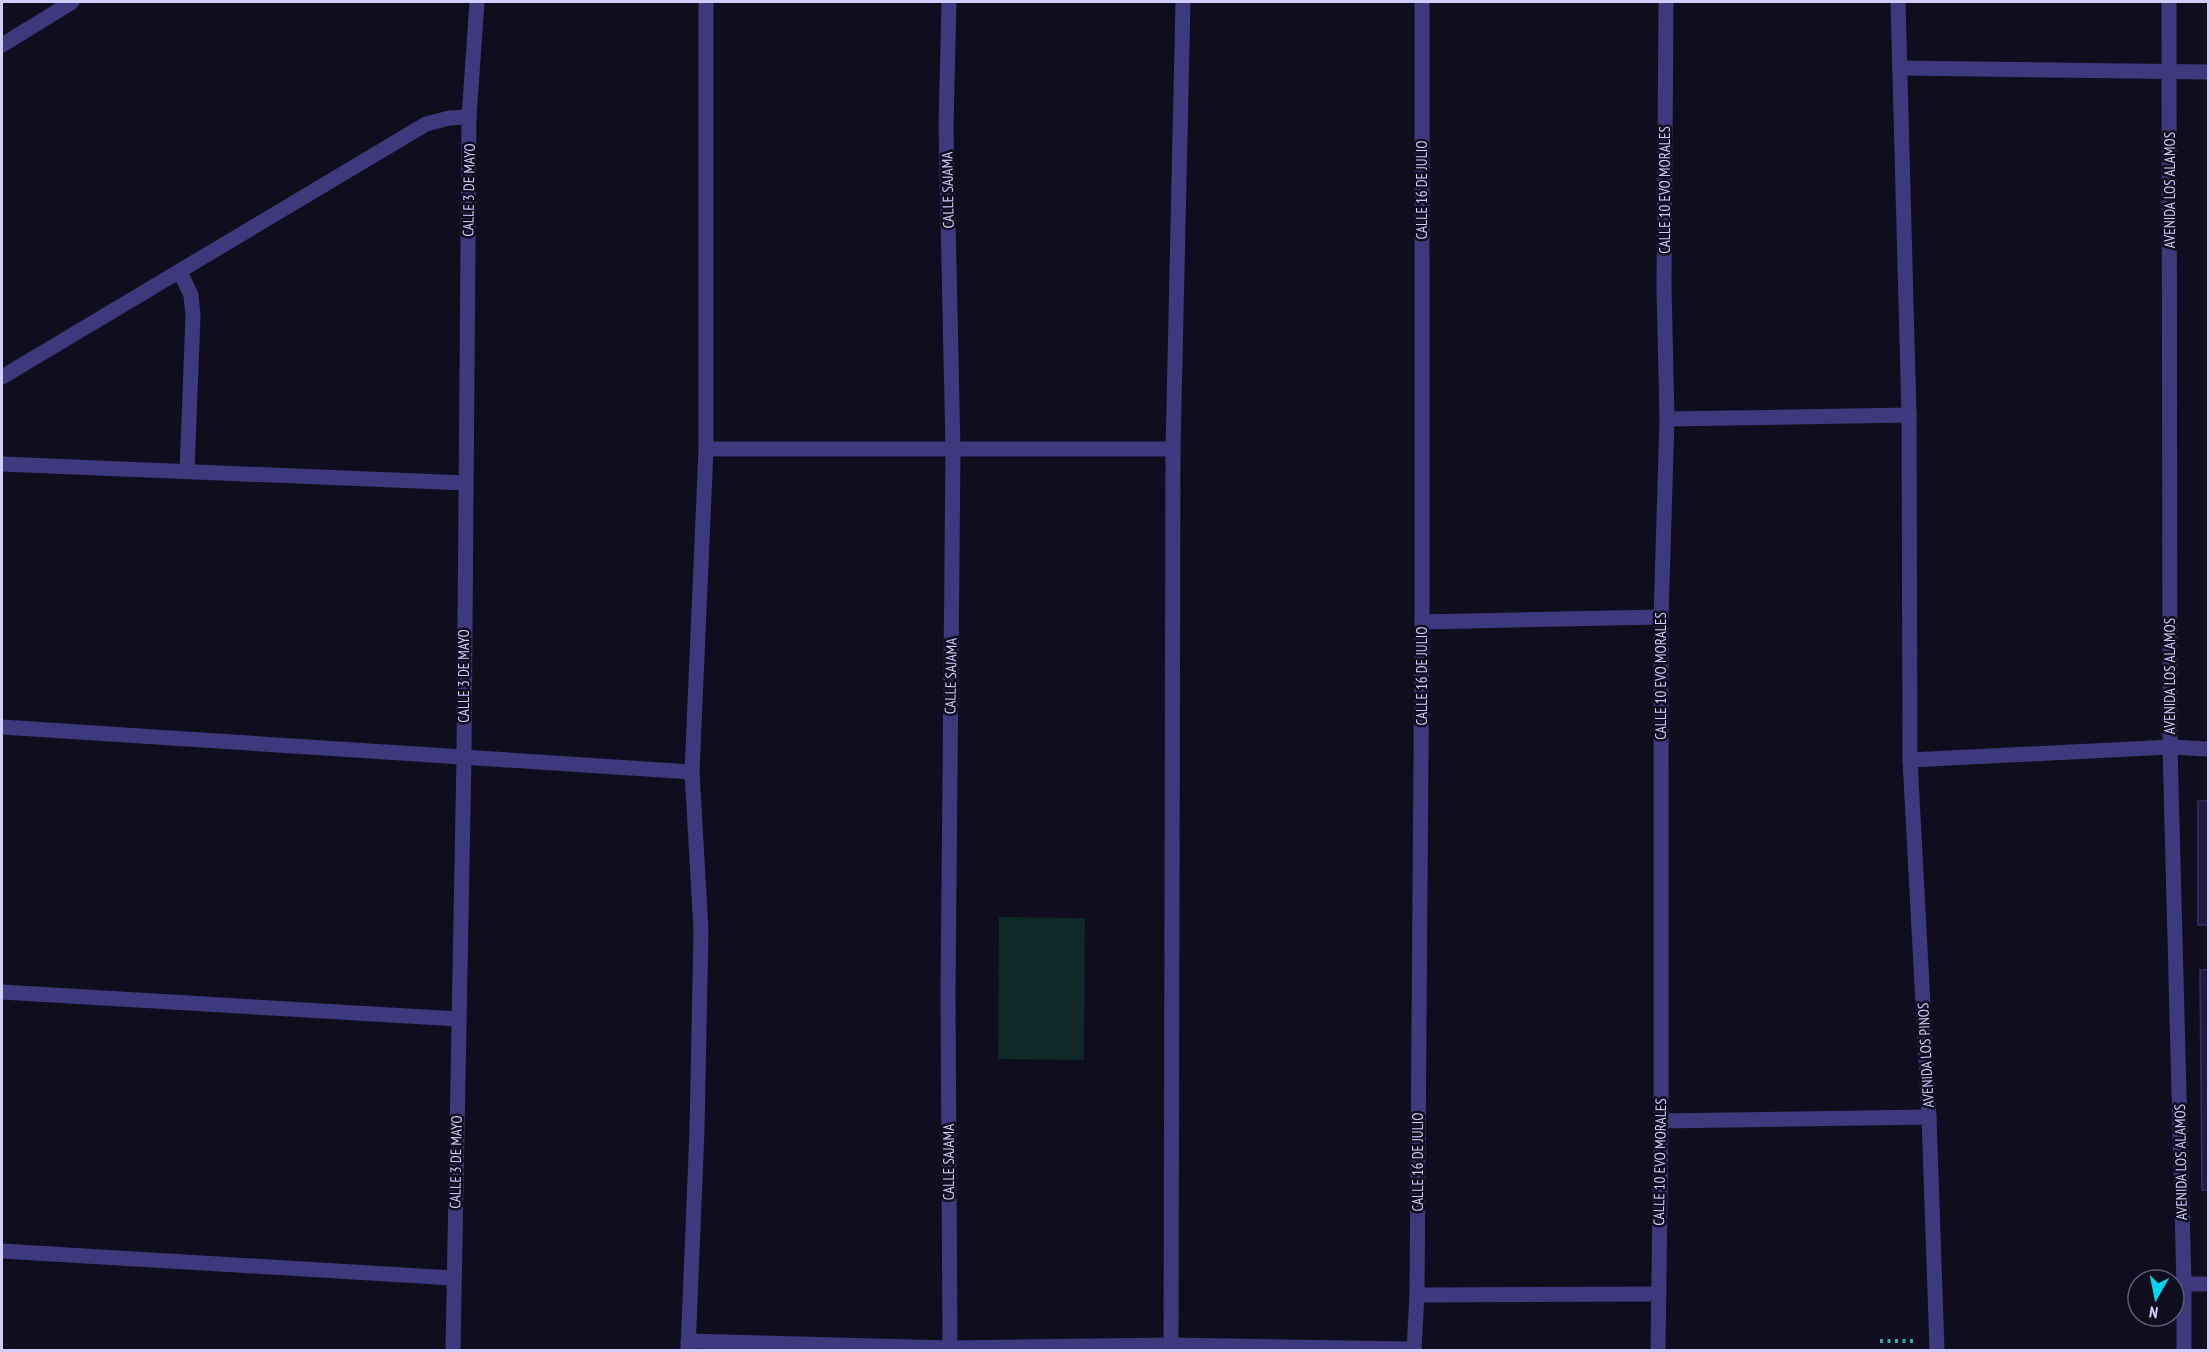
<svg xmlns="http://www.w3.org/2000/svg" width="2210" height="1352" viewBox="0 0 2210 1352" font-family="'PT Sans Narrow',sans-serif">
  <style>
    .green { fill: #102827 }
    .building { fill: #211a3e; stroke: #392c6a; stroke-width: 1.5 }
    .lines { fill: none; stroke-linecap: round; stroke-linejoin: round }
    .path { stroke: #31aca6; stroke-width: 4; stroke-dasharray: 3 4.5; stroke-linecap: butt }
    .minor { stroke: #3d397c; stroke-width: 15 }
    .labels { text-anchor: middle; stroke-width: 5; stroke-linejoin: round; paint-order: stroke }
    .street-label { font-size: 15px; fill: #d2ccfd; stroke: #100d1e }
  </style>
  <rect width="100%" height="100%" fill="#100d1e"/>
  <!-- green -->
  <polygon class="green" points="999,917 1085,918 1084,1060 998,1059"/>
  <!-- building -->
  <g class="building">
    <rect x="2198" y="801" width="10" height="124"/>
    <polygon points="2200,970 2208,970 2208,1190 2202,1190"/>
  </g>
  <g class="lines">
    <!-- path -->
    <polyline class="path" points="1880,1341 1913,1341"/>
    <!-- minor -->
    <g class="minor">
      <polyline points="949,2 946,126 953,450 948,992 950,1350"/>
      <polyline points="1898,2 1909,415 1910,760 1929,1117 1937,1350"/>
      <polyline points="2169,2 2170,747 2184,1284 2184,1350"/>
      <polyline points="2,45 72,2"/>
      <polyline points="1900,68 2208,72"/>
      <polyline points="180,272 191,295 193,316 187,471"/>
      <polyline points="2,377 426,124 449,118 469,117"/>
      <polyline points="1667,419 1909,415"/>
      <polyline points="706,449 1173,449"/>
      <polyline points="2,464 466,483"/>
      <polyline points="1422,622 1661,617"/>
      <polyline points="2,727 692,772"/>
      <polyline points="1910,760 2170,747 2208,749"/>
      <polyline points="2,992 458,1019"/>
      <polyline points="1661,1121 1929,1117"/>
      <polyline points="2,1251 453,1278"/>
      <polyline points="2184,1284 2208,1284"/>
      <polyline points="1417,1295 1659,1294"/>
      <polyline points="688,1341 950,1348 1171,1345 1414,1349"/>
      <polyline points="453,1350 464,756 469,117 477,2"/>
      <polyline points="688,1350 697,1130 701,930 692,772 706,449 706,2"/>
      <polyline points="1171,1350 1173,449 1183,2"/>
      <polyline points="1414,1350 1417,1295 1422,622 1422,2"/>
      <polyline points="1658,1350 1661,1121 1661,617 1667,419 1664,288 1666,2"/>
    </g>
  </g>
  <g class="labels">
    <!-- street labels -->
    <g class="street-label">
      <text transform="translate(469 190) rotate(-89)" y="5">CALLE 3 DE MAYO</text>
      <text transform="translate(948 190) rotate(-91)" y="5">CALLE SAJAMA</text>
      <text transform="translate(1422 190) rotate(-90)" y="5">CALLE 16 DE JULIO</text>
      <text transform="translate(1665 190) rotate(-90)" y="5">CALLE 10 EVO MORALES</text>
      <text transform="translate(2170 190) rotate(-90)" y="5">AVENIDA LOS ALAMOS</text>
      <text transform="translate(464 676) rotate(-90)" y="5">CALLE 3 DE MAYO</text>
      <text transform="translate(951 676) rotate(-89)" y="5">CALLE SAJAMA</text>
      <text transform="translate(1422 676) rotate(-90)" y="5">CALLE 16 DE JULIO</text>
      <text transform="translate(1661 676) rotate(-90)" y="5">CALLE 10 EVO MORALES</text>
      <text transform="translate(2170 676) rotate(-90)" y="5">AVENIDA LOS ALAMOS</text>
      <text transform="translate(1926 1055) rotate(-93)" y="5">AVENIDA LOS PINOS</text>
      <text transform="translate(456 1162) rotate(-89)" y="5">CALLE 3 DE MAYO</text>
      <text transform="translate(949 1162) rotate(-90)" y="5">CALLE SAJAMA</text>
      <text transform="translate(1418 1162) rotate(-90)" y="5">CALLE 16 DE JULIO</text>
      <text transform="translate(1660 1162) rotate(-89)" y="5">CALLE 10 EVO MORALES</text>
      <text transform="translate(2181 1162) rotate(-91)" y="5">AVENIDA LOS ALAMOS</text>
    </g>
  </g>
  <!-- border -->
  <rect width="2210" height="1352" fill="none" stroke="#d2ccfd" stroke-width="6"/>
  <!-- north arrow -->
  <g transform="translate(2156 1298) rotate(189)"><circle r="28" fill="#100d1e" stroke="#5e5977" stroke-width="1.5"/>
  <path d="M0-4.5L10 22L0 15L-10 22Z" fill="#08d3ed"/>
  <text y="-9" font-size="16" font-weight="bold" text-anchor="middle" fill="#d2ccfd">N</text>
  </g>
</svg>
